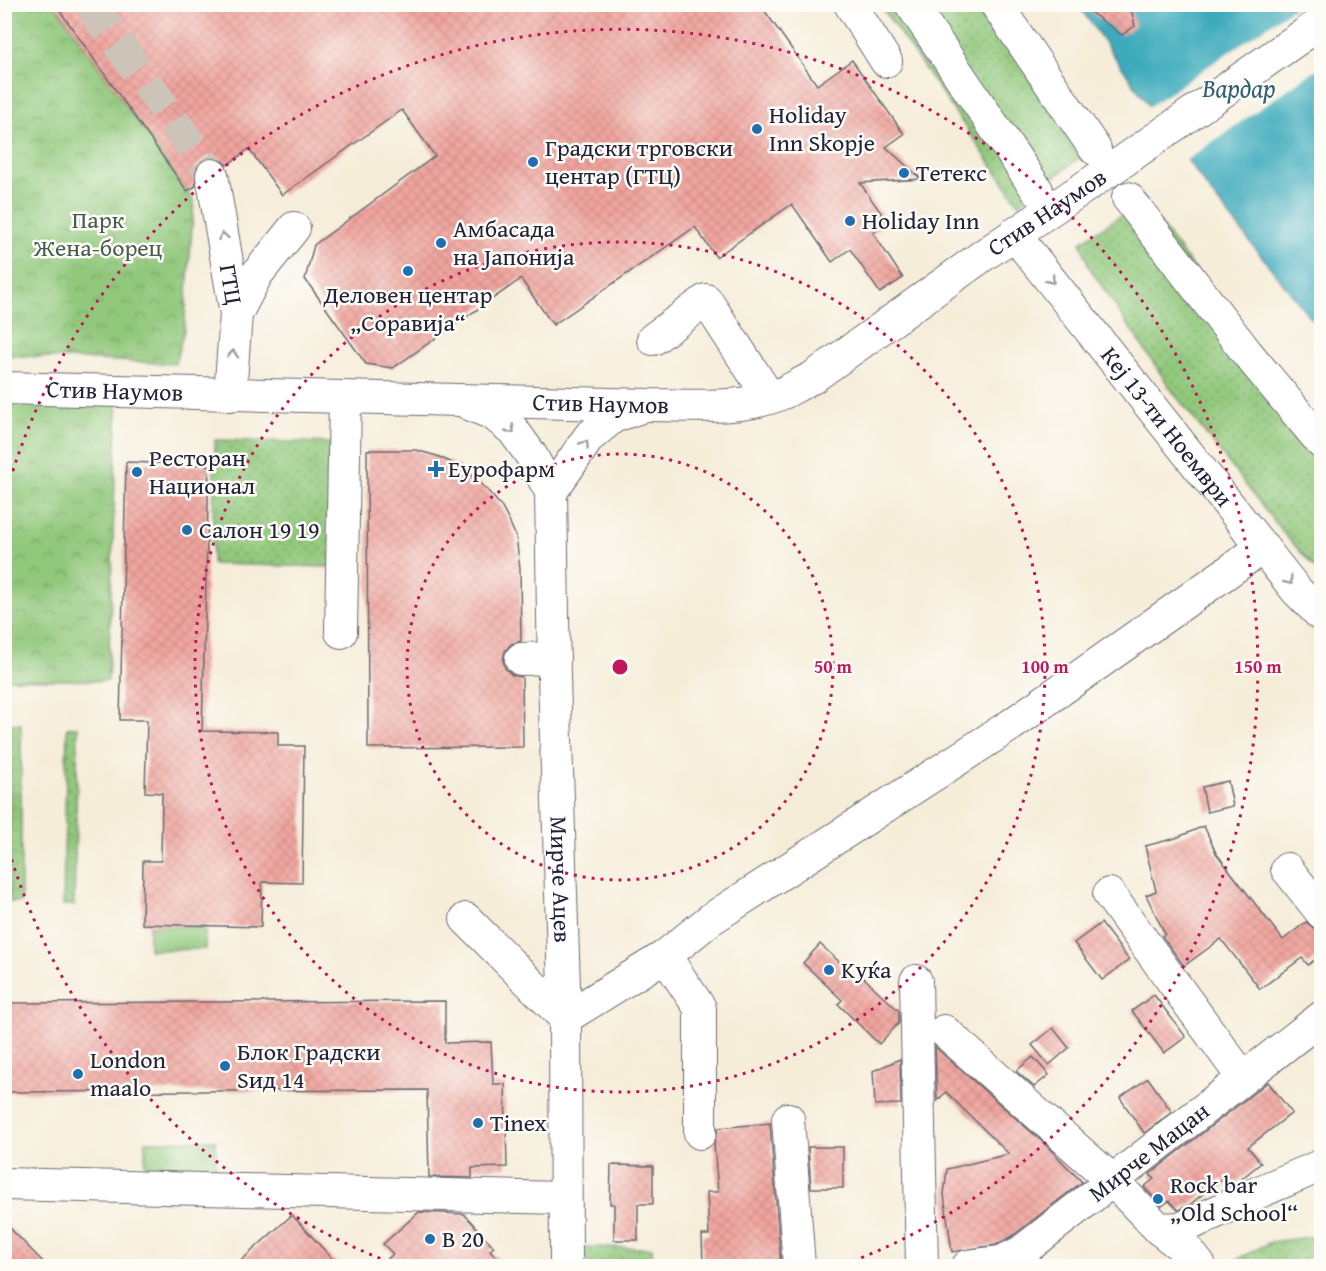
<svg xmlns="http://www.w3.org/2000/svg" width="1326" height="1271" viewBox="0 0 1326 1271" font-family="'Gentium Book Plus',serif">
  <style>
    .grass { fill: url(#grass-dots); stroke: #5a755b; stroke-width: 1.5 }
    .park { fill: url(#park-crowns); stroke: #5a755b; stroke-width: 1.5 }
    .pitch { fill: #91c87b; stroke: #5a755b; stroke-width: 1.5 }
    .water { fill: #3dabbc; stroke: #30667c; stroke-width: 1.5 }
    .pier { fill: #f6edd9 }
    .building { fill: url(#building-cross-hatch) }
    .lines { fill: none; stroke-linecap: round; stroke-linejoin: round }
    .minor-tunnel { stroke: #ccc4b9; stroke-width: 32; stroke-dasharray: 32 16; stroke-linecap: butt }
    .minor-casing { stroke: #6c6972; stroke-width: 34 }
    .minor { stroke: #fff; stroke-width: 32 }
    .oneway { stroke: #9c9ca7 }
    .ring { fill: none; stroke: #c2185b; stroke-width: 3; stroke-dasharray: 3 6 }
    .poi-dot { fill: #1f6fb2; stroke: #fdfcf7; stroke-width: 2 }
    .labels { text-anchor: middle; stroke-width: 5; stroke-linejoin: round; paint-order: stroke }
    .poi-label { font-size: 24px; fill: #22223b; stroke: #fdfcf7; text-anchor: start }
    .street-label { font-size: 24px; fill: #22223b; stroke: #fdfcf7 }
    .park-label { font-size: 24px; fill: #495c51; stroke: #fdfcf7 }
    .water-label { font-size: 26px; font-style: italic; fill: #2e6075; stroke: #fdfcf7 }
    .centre { fill: #c2185b; stroke: #fdfcf7; stroke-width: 3 }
    .ring-label { font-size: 18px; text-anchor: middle; font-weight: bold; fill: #c2185b; stroke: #fdfcf7; stroke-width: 5; stroke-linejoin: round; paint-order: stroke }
  </style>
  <defs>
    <pattern id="grass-dots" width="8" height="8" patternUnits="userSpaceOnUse" patternTransform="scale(1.5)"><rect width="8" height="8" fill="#91c87b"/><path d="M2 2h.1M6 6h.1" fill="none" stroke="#76a266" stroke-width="1.8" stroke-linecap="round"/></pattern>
    <pattern id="park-crowns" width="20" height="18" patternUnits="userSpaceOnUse" patternTransform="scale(1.5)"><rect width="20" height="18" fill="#91c87b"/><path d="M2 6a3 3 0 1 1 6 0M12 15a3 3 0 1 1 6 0" fill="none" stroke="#76a266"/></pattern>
    <pattern id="building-cross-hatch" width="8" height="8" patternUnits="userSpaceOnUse" patternTransform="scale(1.5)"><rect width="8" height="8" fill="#f1a59e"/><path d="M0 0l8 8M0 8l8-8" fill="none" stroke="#ce8e89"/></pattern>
  </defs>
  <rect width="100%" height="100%" fill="#fdfcf7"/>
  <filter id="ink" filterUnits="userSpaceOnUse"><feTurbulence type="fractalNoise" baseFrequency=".0167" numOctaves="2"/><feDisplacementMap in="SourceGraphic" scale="12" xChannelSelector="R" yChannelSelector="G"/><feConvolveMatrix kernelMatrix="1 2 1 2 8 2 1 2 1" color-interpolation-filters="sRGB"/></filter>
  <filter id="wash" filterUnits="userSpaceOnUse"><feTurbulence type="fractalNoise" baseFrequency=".008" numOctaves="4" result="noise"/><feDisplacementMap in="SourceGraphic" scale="24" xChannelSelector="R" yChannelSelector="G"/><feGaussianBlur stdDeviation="1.35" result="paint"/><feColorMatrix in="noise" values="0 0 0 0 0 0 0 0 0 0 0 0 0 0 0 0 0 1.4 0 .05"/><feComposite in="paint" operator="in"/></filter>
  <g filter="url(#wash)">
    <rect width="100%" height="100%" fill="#f6edd9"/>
    <!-- grass -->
    <g class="grass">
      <polygon points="880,5 983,5 1087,152 1019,204"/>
      <polygon points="1142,201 1321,433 1321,574 1285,535 1173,392 1089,267 1081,242"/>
      <polygon points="215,440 333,443 330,567 212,564"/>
      <rect x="10" y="724" width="11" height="178"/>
      <polygon points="78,727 74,905 63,905 67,728"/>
      <polygon points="1316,1236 1321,1252 1300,1261 1301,1266 1224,1266 1271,1242"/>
      <polygon points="585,1247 652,1248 652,1266 586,1266"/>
    </g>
    <!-- park -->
    <g class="park">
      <polygon points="4,5 55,5 194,201 184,330 175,364 5,355"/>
      <polygon points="5,388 118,391 108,681 5,679"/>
      <polygon points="216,1140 216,1181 145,1180 145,1141"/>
    </g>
    <!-- pitch -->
    <polygon class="pitch" points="149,926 205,927 205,949 149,950"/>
    <!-- water -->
    <polygon class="water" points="1078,5 1321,5 1321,331 1208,189"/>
    <!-- pier -->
    <polygon class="pier" points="1298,5 1321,5 1321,66 1185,161 1147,108"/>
    <g id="blocks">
      <!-- building -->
      <g class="building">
        <polygon points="55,4 760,4 817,85 852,60 904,134 886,147 921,179 860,183 888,223 873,233 903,278 880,293 850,249 832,262 792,204 716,257 695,227 553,325 521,279 393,368 366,364 305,279 314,245 435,156 402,110 282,195 249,149 227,165 218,158 208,157 201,161 195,169 196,186 187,191"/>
        <polygon points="1079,4 1130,4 1135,26 1122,35"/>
        <polygon points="367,450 416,450 437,456 459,466 475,478 489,492 501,506 510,523 516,537 520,569 521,641 511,644 505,651 503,660 505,668 512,675 522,677 523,747 368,748"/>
        <polygon points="126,462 209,465 202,731 278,732 278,746 304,746 302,883 262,882 261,927 142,924 143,861 161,861 162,793 145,792 147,720 120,720"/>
        <polygon points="1228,781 1233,806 1207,812 1202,787"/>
        <polygon points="1204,826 1216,853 1283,940 1306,922 1315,929 1322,931 1322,954 1308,965 1302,958 1260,989 1221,939 1184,966 1162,936 1165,934 1146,895 1156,891 1145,846 1176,838"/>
        <polygon points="1101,923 1129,960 1102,980 1074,943"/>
        <polygon points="820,944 860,981 863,977 899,1011 899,1023 879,1044 838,1004 842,1000 803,963"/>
        <polygon points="1154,995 1186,1037 1164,1053 1132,1011"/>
        <polygon points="445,1001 445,1043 491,1042 493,1084 505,1084 507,1167 472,1168 472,1178 429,1177 427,1090 4,1092 4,1003"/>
        <polygon points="1053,1028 1069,1048 1049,1065 1032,1045"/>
        <polygon points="935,1047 1045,1144 1082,1182 1011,1237 996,1245 952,1252 944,1195 947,1169 1009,1154 946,1092 937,1101"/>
        <polygon points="1033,1057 1049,1075 1034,1087 1016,1071"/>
        <polygon points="900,1059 901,1104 875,1105 873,1071"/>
        <polygon points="1148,1078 1172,1112 1144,1133 1120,1098"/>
        <polygon points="1268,1082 1292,1113 1248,1147 1261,1163 1236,1183 1228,1186 1222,1179 1189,1205 1178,1210 1169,1201 1162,1206 1144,1187 1154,1179 1150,1174"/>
        <polygon points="770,1123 781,1266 703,1266 702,1235 709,1235 707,1192 718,1192 714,1144 718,1128"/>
        <polygon points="808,1147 843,1147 843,1188 811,1188"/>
        <polygon points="611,1165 653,1166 653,1204 638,1204 638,1240 614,1240 614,1204 610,1204"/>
        <polygon points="419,1212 464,1214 494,1247 490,1250 504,1266 380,1266 393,1254 383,1244"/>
        <polygon points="292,1215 339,1266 235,1266"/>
        <polygon points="4,1222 47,1266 4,1266"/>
      </g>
    </g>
  </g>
  <g filter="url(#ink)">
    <use href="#blocks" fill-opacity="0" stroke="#6c6972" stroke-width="1.5"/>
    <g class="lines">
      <!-- minor-tunnel -->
      <polyline class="minor-tunnel" points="90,4 212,175"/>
      <defs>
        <g id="minor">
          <polyline points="850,4 886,61"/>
          <polyline points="911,4 1037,190"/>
          <polyline points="996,4 1095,149"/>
          <path id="s1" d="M212 175 236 314 230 395"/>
          <polyline points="1128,198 1247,353 1322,443"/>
          <path id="s2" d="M1014 234 1297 591 1322 616"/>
          <polyline points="236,314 257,274 294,228"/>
          <polyline points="653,339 706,300 769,397"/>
          <path id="s3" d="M4 388 648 405C692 405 742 411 783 393 793 388 803 382 812 378L985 254 1125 160 1322 22"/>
          <path id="s4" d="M469 404 493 414 513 430 531 455 551 492 554 677 565 1018 566 1266"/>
          <polyline points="551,492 589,437 613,417 638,408"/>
          <polyline points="341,632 345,398"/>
          <polyline points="521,659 554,658"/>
          <polyline points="1287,869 1322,913"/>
          <polyline points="1109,894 1243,1078"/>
          <polyline points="466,919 565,1018 665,956 711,919 1011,725 1263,547"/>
          <polyline points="665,956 700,1008 700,1133"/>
          <polyline points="916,981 922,1266"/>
          <polyline points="944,1031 1113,1181 1159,1229 1182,1228 1250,1196 1322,1165"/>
          <polyline points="788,1119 799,1266"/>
          <polyline points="4,1184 564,1198"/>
          <polyline points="1159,1229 1189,1252 1200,1266"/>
          <path id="s5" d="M968 1266 1001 1262 1021 1252 1322 1017"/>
        </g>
      </defs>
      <!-- minor casing -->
      <use href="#minor" class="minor-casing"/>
      <!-- minor -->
      <use href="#minor" class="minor"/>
    </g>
    <!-- one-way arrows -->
    <defs><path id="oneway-chevron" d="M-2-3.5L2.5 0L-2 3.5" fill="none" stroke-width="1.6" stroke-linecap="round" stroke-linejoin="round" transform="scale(1.5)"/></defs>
    <g class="oneway">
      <use href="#oneway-chevron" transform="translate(223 236) rotate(-100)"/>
      <use href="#oneway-chevron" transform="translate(1051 280) rotate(51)"/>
      <use href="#oneway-chevron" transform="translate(233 354) rotate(-85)"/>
      <use href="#oneway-chevron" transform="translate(511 430) rotate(46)"/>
      <use href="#oneway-chevron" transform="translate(585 444) rotate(-56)"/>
      <use href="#oneway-chevron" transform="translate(1289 581) rotate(52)"/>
    </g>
  </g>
  <!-- distance rings -->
  <g class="ring">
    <circle cx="620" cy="667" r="213"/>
    <circle cx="620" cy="667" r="425"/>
    <path d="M397 1265A638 638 0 0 1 5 837M5 497A638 638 0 1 1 843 1265"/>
  </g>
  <!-- markers -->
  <g class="poi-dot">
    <circle cx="757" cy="129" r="6"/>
    <circle cx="533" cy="162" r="6"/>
    <circle cx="904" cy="173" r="6"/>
    <circle cx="850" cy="221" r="6"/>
    <circle cx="441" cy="243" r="6"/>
    <circle cx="408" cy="271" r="6"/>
    <path d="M433 460h6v6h6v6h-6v6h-6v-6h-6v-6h6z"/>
    <circle cx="137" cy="472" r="6"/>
    <circle cx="187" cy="530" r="6"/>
    <circle cx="829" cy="970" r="6"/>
    <circle cx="225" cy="1066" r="6"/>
    <circle cx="78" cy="1074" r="6"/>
    <circle cx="478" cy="1123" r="6"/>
    <circle cx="1158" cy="1199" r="6"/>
    <circle cx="430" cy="1239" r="6"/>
  </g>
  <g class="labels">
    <!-- poi labels -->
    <g class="poi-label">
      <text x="769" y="123">Holiday<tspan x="769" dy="28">Inn Skopje</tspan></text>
      <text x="545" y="156">Градски трговски<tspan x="545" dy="28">центар (ГТЦ)</tspan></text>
      <text x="916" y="181">Тетекс</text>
      <text x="862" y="229">Holiday Inn</text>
      <text x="453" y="237">Амбасада<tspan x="453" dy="28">на Јапонија</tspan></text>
      <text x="408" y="303" text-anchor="middle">Деловен центар<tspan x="408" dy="28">„Соравија“</tspan></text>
      <text x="149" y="466">Ресторан<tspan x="149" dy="28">Национал</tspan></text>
      <text x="448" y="477">Еурофарм</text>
      <text x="199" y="538">Салон 19 19</text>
      <text x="841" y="978">Kуќа</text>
      <text x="237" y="1060">Блок Градски<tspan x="237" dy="28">Sид 14</tspan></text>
      <text x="90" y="1068">London<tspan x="90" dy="28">maalo</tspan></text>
      <text x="490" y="1131">Tinex</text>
      <text x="1170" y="1193">Rock bar<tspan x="1170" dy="28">„Old School“</tspan></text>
      <text x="442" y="1247">B 20</text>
    </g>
    <!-- street labels -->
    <g class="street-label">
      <text dy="8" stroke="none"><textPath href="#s3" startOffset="1101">Стив Наумов</textPath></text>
      <text dy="8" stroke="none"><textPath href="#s1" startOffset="111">ГТЦ</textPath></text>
      <text dy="8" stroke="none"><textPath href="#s3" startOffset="111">Стив Наумов</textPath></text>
      <text dy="8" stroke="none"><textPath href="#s3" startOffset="597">Стив Наумов</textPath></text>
      <text dy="8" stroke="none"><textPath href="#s2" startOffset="246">Кеј 13-ти Ноември</textPath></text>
      <text dy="8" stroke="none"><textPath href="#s4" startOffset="512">Мирче Ацев</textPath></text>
      <text dy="8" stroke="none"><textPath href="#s5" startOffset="218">Мирче Мацан</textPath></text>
    </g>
    <!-- park labels -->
    <g class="park-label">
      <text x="98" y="228">Парк<tspan x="98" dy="28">Жена-борец</tspan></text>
    </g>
    <!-- water labels -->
    <g class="water-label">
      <text x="1239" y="97">Вардар</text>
    </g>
  </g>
  <circle cx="620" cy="667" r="9" class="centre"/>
  <g class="ring-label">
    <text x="833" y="673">50 m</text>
    <text x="1045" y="673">100 m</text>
    <text x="1258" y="673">150 m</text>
  </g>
  <!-- margin -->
  <rect width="1326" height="1271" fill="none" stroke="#fdfcf7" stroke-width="24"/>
</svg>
